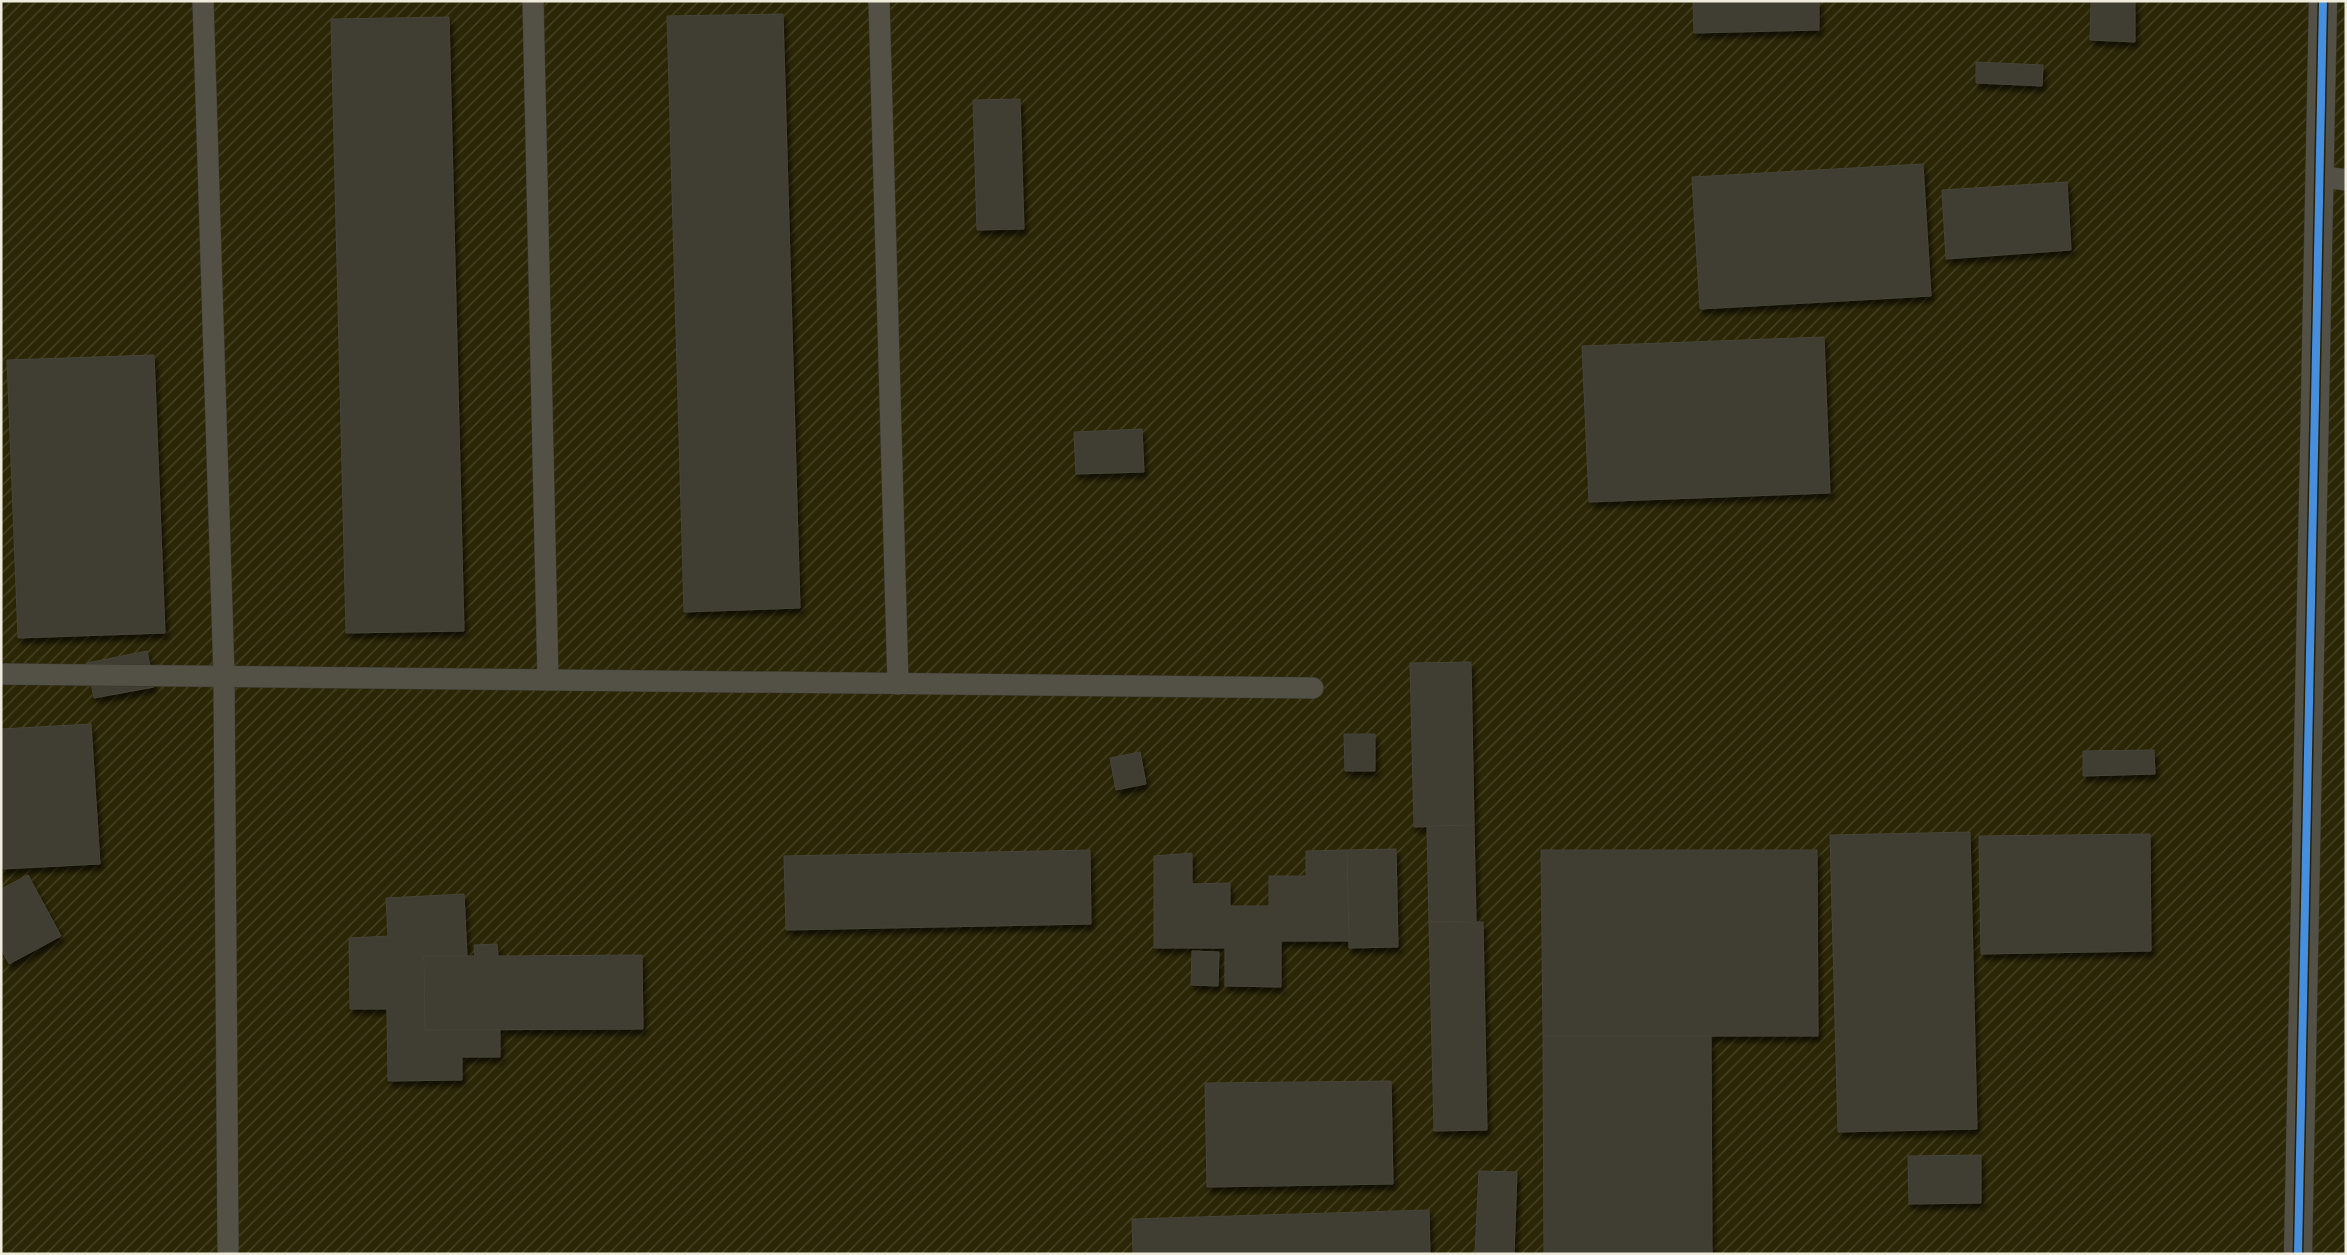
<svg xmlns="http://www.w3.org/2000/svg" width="2347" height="1255" viewBox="0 0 2347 1255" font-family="'Fira Sans Condensed',sans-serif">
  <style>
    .industrial { fill: url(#industrial-furrows) }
    .building { fill: #3f3c31; stroke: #474539; filter: url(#shadow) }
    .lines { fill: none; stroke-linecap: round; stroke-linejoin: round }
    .lane-casing { stroke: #3b382f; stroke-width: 22 }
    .street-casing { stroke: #3b382f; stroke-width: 29 }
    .lane { stroke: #535146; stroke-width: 21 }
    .street { stroke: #535146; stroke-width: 28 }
    .cycleway-casing { stroke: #262107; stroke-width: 11 }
    .cycleway { stroke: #468fdf; stroke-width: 8 }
  </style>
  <defs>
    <pattern id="industrial-furrows" width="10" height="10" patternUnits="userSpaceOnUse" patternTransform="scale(1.25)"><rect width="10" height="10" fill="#2b2606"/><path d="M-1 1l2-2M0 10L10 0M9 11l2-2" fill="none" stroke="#4a462a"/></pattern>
    <filter id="shadow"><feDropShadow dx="3" dy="5.5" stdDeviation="2.5" flood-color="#0009"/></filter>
  </defs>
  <rect width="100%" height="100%" fill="#1f1c0e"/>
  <!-- industrial -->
  <rect class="industrial" x="1" y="1" width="2345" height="1253"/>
  <!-- building -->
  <g class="building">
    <polygon points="1693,1 1819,1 1819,30 1694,33"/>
    <polygon points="2091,1 2135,1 2135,42 2090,40"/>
    <polygon points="783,14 800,608 684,612 667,16"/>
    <polygon points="449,17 464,631 346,633 331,19"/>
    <polygon points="1976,62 2043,65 2042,86 1976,83"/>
    <polygon points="1020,99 1024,229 977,230 973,100"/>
    <polygon points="1923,164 1931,296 1700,309 1692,177"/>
    <polygon points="2067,182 2071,250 1946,259 1942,190"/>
    <polygon points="1824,337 1830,493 1589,502 1582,346"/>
    <polygon points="154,355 165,633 18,638 7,360"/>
    <polygon points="1142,429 1144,472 1076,474 1074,432"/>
    <polygon points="147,651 154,687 94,698 87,663"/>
    <polygon points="1471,662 1474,825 1414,827 1410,663"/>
    <polygon points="91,724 100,864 1,869 1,729"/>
    <polygon points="1344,734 1375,734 1375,771 1345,771"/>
    <polygon points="2154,750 2155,774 2083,776 2083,751"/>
    <polygon points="1140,752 1146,784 1116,790 1110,758"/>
    <polygon points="1474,825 1476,921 1429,922 1427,826"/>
    <polygon points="1970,832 1977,1129 1838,1132 1830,835"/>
    <polygon points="2150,834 2151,951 1981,954 1979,836"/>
    <polygon points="1396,849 1398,947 1349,948 1347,850"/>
    <polygon points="1090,850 1091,924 786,930 784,856"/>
    <polygon points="1347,850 1349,941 1281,941 1281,987 1225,986 1225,948 1154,948 1154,856 1192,853 1192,884 1230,883 1230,906 1269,906 1269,876 1306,876 1306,851"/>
    <polygon points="1541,850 1817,850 1818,1036 1543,1036"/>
    <polygon points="28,875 61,936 9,964 1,949 1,889"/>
    <polygon points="464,894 467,956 424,956 425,1030 500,1030 500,1057 462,1057 462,1080 388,1081 387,1009 350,1009 349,938 388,936 386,898"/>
    <polygon points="1429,922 1483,922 1487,1130 1434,1131"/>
    <polygon points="497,944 498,956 642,955 643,1029 425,1030 424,956 475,956 474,945"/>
    <polygon points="1192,951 1219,952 1218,986 1191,985"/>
    <polygon points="1543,1036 1711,1036 1712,1254 1544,1254"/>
    <polygon points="1391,1081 1393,1184 1207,1187 1205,1083"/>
    <polygon points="1981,1155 1981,1203 1909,1204 1908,1156"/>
    <polygon points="1479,1171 1517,1172 1514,1254 1475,1254"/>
    <polygon points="1429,1210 1430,1254 1133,1254 1132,1219"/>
  </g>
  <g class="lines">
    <defs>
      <g id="lane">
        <polyline points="203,1 224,676 228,1249"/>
        <polyline points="533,1 548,680"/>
        <polyline points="879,1 898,684"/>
        <polyline points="2319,176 2346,180"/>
        <polyline points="1,674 1313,688"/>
      </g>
      <polyline id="street" points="2298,1254 2323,1"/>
    </defs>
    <!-- lane casing -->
    <use href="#lane" class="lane-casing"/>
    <!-- street casing -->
    <use href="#street" class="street-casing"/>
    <!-- lane -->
    <use href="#lane" class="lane"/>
    <!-- street -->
    <use href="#street" class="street"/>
    <defs>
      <polyline id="cycleway" points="2298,1254 2323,1"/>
    </defs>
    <!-- cycleway casing -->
    <use href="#cycleway" class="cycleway-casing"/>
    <!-- cycleway -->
    <use href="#cycleway" class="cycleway"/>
  </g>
  <!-- border -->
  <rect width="2347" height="1255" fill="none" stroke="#efecdd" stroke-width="5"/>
</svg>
